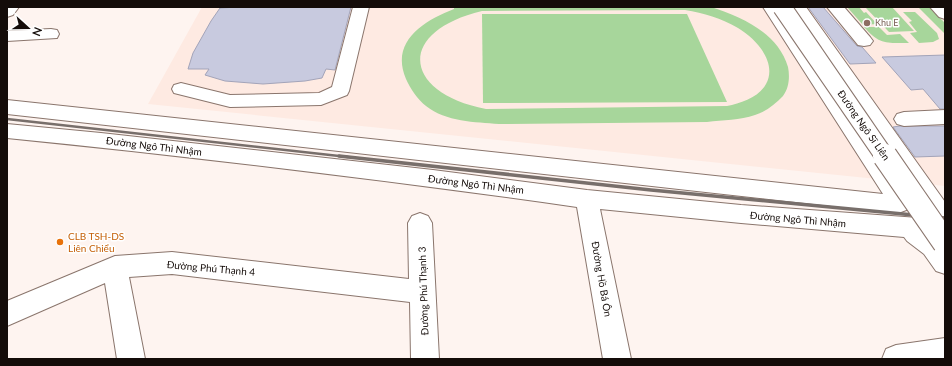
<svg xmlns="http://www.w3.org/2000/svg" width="952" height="366" viewBox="0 0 952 366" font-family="Lato,sans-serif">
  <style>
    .built { fill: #feeae2 }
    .green { fill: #a7d69b; fill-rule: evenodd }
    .building { fill: #c8cadf; stroke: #a3a4b9 }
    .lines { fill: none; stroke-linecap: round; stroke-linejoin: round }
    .minor-casing { stroke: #8a756c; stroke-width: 2 }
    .minor { fill: #fff; fill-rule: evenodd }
    .rail-far1 { stroke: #786f6b; stroke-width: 2.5 }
    .rail { stroke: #786f6b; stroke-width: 3.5 }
    .minor-bridge-far1-casing { stroke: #8a756c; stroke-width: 20; stroke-linecap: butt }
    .minor-bridge-casing { stroke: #8a756c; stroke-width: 26; stroke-linecap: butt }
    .minor-bridge-far1 { stroke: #fff; stroke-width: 18 }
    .minor-bridge { stroke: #fff; stroke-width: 24 }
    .education-dot { fill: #8d6e63; stroke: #fff; stroke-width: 1.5 }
    .food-dot { fill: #e8710a; stroke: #fff; stroke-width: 1.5 }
    .labels { text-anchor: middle; stroke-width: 3; stroke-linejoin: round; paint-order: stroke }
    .far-education-label { font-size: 9px; fill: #785e54; stroke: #fff; text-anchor: start }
    .street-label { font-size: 10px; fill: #140c09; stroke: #fff }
    .food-label { font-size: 10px; fill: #c56008; stroke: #fff; text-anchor: start }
  </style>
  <rect width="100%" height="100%" fill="#fef4f0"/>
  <!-- built -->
  <polygon class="built" points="202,7 945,7 945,186 148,104"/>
  <!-- green -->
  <g class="green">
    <path d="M454 7H711C742 17 778 33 788 67 790 77 789 88 783 96 775 104 766 112 755 115 740 120 723 120 707 122L499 124C475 122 446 122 426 106 418 100 410 88 406 79 390 42 423 21 454 9ZM685 10C704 13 721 18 738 28 755 38 778 62 766 84 759 97 741 103 727 106L486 109C403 93 395 32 482 11Z"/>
    <polygon points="847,7 859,7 864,13 866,12 877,24 863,25"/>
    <polygon points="865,7 892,7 914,31 889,32"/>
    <polygon points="918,7 929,7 945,23 945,34"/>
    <polygon points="903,12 915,12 937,33 939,39 933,42 919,43 910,33 917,32 909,22 912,21"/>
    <polygon points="482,14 687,14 727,102 483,103"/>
    <path d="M864 27H879L887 35 900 34 909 43C886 43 880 45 864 27Z"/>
  </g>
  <!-- building -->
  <g class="building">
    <polygon points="239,7 351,7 335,70 326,69 322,78 305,81 263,84 225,81 205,75 209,69 188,69 193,53 211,21 220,8"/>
    <polygon points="808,7 823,7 857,46 862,47 876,63 850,64"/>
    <polygon points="945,55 945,109 940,109 923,89 911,90 882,57"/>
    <polygon points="900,126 945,126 945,156 915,157 893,127"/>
  </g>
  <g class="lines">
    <defs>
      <g id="minor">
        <polygon points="7,7 19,7 13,15 7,17"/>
        <polygon points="353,7 369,7 349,91 347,95 321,105 230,107 174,93 172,89 174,85 181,83 230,95 319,93 332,87"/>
        <polygon points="763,7 779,7 909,197 912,203 909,209 901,212 885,212 7,114 7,100 883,194"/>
        <path d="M790 7H806L945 202V240H941L945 244V274L936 271 924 254 907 241 904 237 741 223 600 209 631 359H603L577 207C388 180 197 157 7 138V124L101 133 433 170 587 190 741 205 932 219Z"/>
        <polygon points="827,7 844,7 870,37 873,41 870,45 864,46 858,45"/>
        <polygon points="930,7 945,7 945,19 939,17"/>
        <polygon points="51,29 57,30 59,34 57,38 7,41 7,31"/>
        <polygon points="945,110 945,124 904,126 897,124 894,119 897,114 904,112"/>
        <polygon points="420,213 428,216 432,223 439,359 411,359 410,302 172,274 129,277 145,359 117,359 105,283 7,326 7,301 115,256 172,252 409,279 408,223 412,216"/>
        <polygon points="945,338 945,359 882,359 886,349 896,345"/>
      </g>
    </defs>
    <!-- minor casing -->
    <use href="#minor" class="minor-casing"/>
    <!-- minor -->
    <use href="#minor" class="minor"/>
    <!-- rail-far1 -->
    <polyline class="rail-far1" points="7,119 348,157"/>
    <!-- rail -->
    <polyline class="rail" points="339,156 651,190 945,218"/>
    <defs>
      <polyline id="minor-bridge-far1" points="782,7 885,157"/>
      <polyline id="minor-bridge" points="885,156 945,243"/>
    </defs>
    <!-- minor-bridge-far1 casing -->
    <use href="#minor-bridge-far1" class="minor-bridge-far1-casing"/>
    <!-- minor-bridge casing -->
    <use href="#minor-bridge" class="minor-bridge-casing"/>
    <!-- minor-bridge-far1 -->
    <use href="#minor-bridge-far1" class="minor-bridge-far1"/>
    <!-- minor-bridge -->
    <use href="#minor-bridge" class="minor-bridge"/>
  </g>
  <!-- markers -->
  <circle class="education-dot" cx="867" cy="23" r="4"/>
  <circle class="food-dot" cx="60" cy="242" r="4"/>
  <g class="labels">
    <!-- far-education labels -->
    <g class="far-education-label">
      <text x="875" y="26">Khu E</text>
    </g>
    <!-- street labels -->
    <g class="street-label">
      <text transform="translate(864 125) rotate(55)" y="4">Đường Ngô Sĩ Liên</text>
      <text transform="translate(154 146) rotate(7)" y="4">Đường Ngô Thì Nhậm</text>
      <text transform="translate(476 184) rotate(7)" y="4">Đường Ngô Thì Nhậm</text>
      <text transform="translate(798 219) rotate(5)" y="4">Đường Ngô Thì Nhậm</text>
      <text transform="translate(211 268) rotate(5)" y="4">Đường Phú Thạnh 4</text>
      <text transform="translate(602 279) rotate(80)" y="4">Đường Hồ Bá Ôn</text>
      <text transform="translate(423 291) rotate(-92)" y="4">Đường Phú Thạnh 3</text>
    </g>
    <!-- food labels -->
    <g class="food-label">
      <text x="68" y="240">CLB TSH-DS<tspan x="68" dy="12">Liên Chiểu</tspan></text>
    </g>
  </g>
  <!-- border -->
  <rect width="952" height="366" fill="none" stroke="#140c09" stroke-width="16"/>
  <!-- north arrow -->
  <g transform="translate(28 28) rotate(111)" stroke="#ffffff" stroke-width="3" paint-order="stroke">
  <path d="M0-3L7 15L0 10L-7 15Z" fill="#140c09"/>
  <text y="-6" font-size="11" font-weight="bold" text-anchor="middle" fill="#140c09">N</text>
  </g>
</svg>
